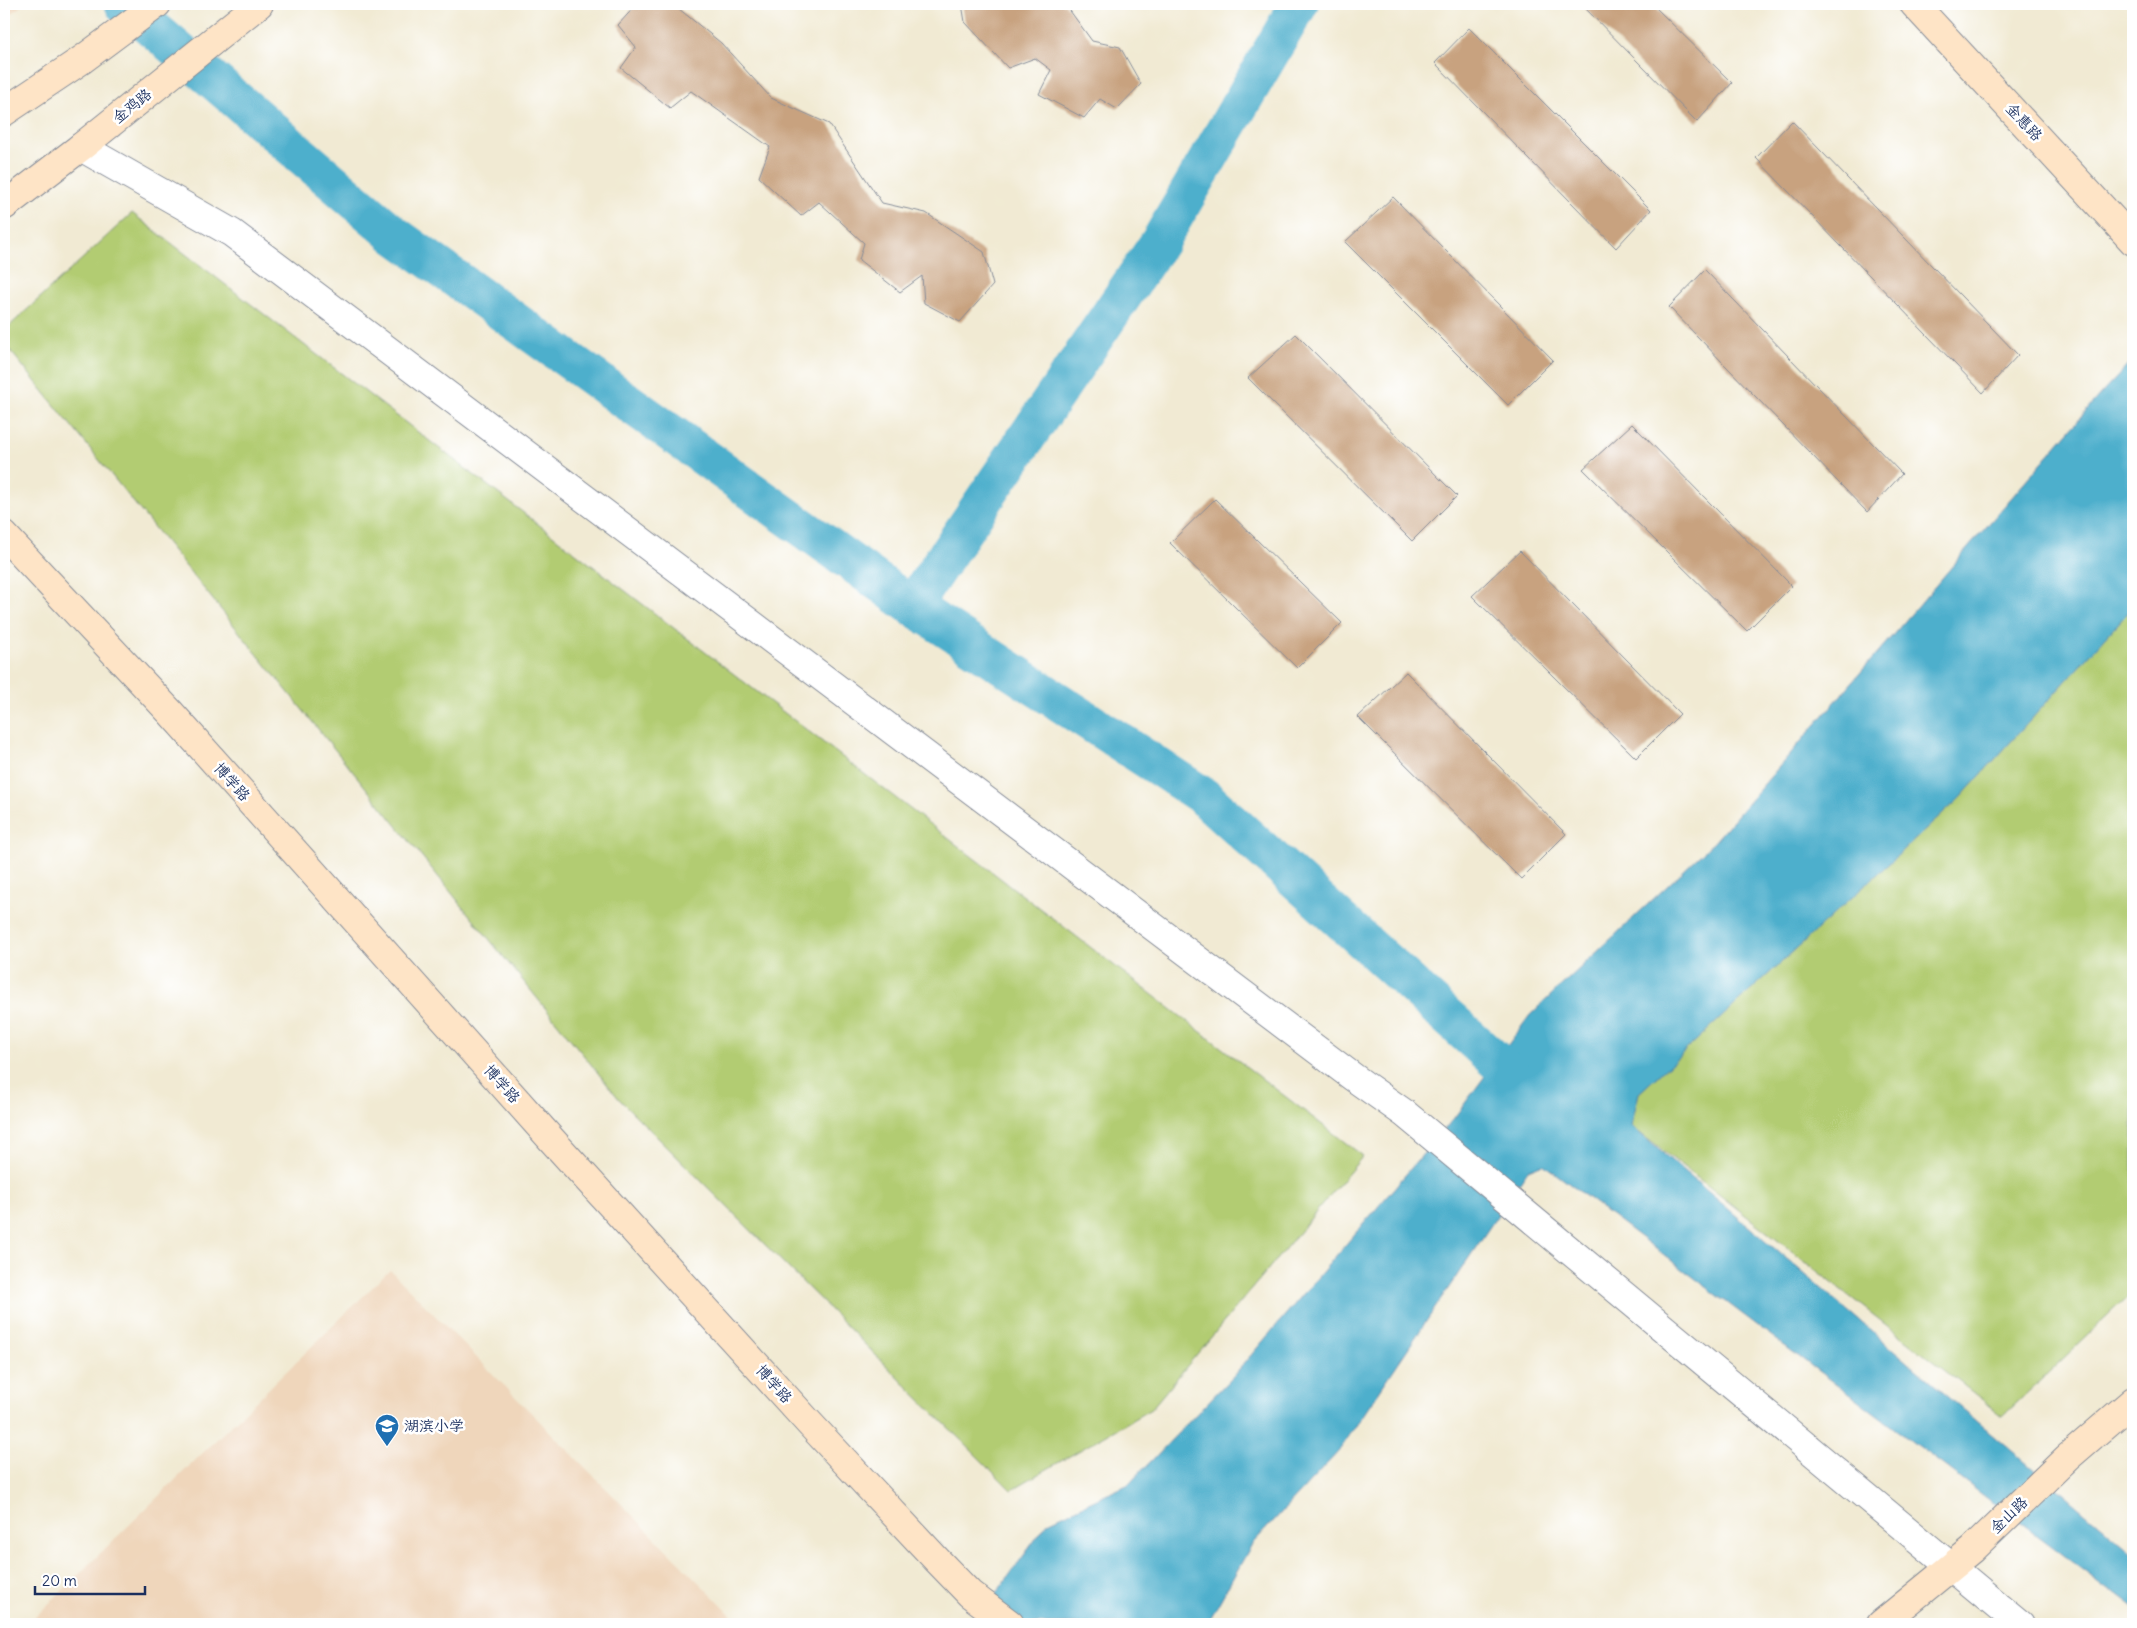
<svg xmlns="http://www.w3.org/2000/svg" width="2137" height="1628" viewBox="0 0 2137 1628" font-family="Delius,'LXGW WenKai TC',sans-serif">
  <style>
    .built { fill: #efd6bb }
    .green { fill: #b2cc72; stroke: #667e68 }
    .water { fill: #4dafcc; stroke: #346f95 }
    .lines { fill: none; stroke-linecap: round; stroke-linejoin: round }
    .canal { stroke: #4dafcc; stroke-width: 39 }
    .building { fill: #c8a27f }
    .street-casing { stroke: #868c98; stroke-width: 30 }
    .secondary-casing { stroke: #868c98; stroke-width: 30 }
    .street { stroke: #fff; stroke-width: 28 }
    .secondary { stroke: #fee4c6; stroke-width: 28 }
    .labels { text-anchor: middle; stroke-width: 5; stroke-linejoin: round; paint-order: stroke }
    .street-label { font-size: 15px; fill: #1b2f5e; stroke: #fff }
    .poi-label { font-size: 15px; fill: #1b2f5e; stroke: #fff; text-anchor: start }
  </style>
  <rect width="100%" height="100%" fill="#fff"/>
  <filter id="ink" filterUnits="userSpaceOnUse"><feTurbulence type="fractalNoise" baseFrequency=".02" numOctaves="2"/><feDisplacementMap in="SourceGraphic" scale="10" xChannelSelector="R" yChannelSelector="G"/><feConvolveMatrix kernelMatrix="1 2 1 2 8 2 1 2 1" color-interpolation-filters="sRGB"/></filter>
  <filter id="wash" filterUnits="userSpaceOnUse"><feTurbulence type="fractalNoise" baseFrequency=".0096" numOctaves="4" result="noise"/><feDisplacementMap in="SourceGraphic" scale="20" xChannelSelector="R" yChannelSelector="G"/><feGaussianBlur stdDeviation="1.12" result="paint"/><feColorMatrix in="noise" values="0 0 0 0 0 0 0 0 0 0 0 0 0 0 0 0 0 1.4 0 .05"/><feComposite in="paint" operator="in"/></filter>
  <g filter="url(#wash)">
    <rect width="100%" height="100%" fill="#f1ead3"/>
    <!-- built -->
    <g class="built">
      <polygon points="4,4 21,4 22,5 4,20"/>
      <polygon points="390,1270 740,1624 28,1624"/>
    </g>
    <!-- green -->
    <g class="green">
      <polygon points="132,213 1363,1156 1151,1409 1011,1490 620,1100 4,343 4,331"/>
      <polygon points="2133,607 2133,1292 2003,1416 1631,1126 1639,1093 1958,800"/>
    </g>
    <!-- water -->
    <polygon class="water" points="2133,360 2133,607 1958,800 1639,1093 1631,1126 2133,1554 2133,1608 1543,1164 1528,1170 1339,1451 1252,1544 1207,1624 974,1624 1048,1522 1129,1484 1234,1375 1454,1118 1530,1015 1715,841 2101,394"/>
    <g class="lines">
      <!-- canal -->
      <g class="canal">
        <polyline points="124,4 396,236 912,606 1203,796 1536,1097"/>
        <polyline points="912,606 1160,241 1299,4"/>
      </g>
    </g>
    <g id="blocks">
      <!-- building -->
      <g class="building">
        <polygon points="637,4 673,4 721,43 771,98 829,124 882,203 926,213 984,252 993,285 960,322 924,303 922,276 900,292 859,260 864,243 819,202 801,216 759,177 770,147 691,91 670,108 621,68 636,47 618,25"/>
        <polygon points="962,4 1065,4 1092,41 1120,47 1141,84 1117,109 1100,99 1084,118 1039,94 1051,70 1035,58 1008,68 965,22"/>
        <polygon points="1581,4 1652,4 1732,83 1697,122"/>
        <polygon points="1469,28 1651,210 1616,248 1435,63"/>
        <polygon points="1792,121 2018,355 1983,393 1756,158"/>
        <polygon points="1393,197 1553,360 1508,405 1345,242"/>
        <polygon points="1705,270 1902,474 1867,512 1669,307"/>
        <polygon points="1296,334 1457,496 1412,541 1248,378"/>
        <polygon points="1632,424 1792,586 1747,631 1583,469"/>
        <polygon points="1215,499 1342,623 1297,668 1170,543"/>
        <polygon points="1520,551 1680,714 1636,758 1472,596"/>
        <polygon points="1406,672 1566,834 1521,879 1358,717"/>
      </g>
    </g>
  </g>
  <g filter="url(#ink)">
    <use href="#blocks" fill-opacity="0" stroke="#868c98" stroke-width="1"/>
    <g class="lines">
      <defs>
        <polyline id="street" points="81,147 232,233 1353,1077 1404,1113 2020,1624"/>
        <g id="secondary">
          <polyline points="1914,4 2133,241"/>
          <polyline points="4,112 83,59 157,4"/>
          <polyline points="4,206 81,147 259,4"/>
          <polyline points="4,535 170,712 551,1139 810,1424 937,1560 970,1594 1010,1624"/>
          <polyline points="1881,1624 1973,1549 2067,1458 2133,1401"/>
        </g>
      </defs>
      <!-- street casing -->
      <use href="#street" class="street-casing"/>
      <!-- secondary casing -->
      <use href="#secondary" class="secondary-casing"/>
      <!-- street -->
      <use href="#street" class="street"/>
      <!-- secondary -->
      <use href="#secondary" class="secondary"/>
    </g>
  </g>
  <!-- icons -->
  <defs>
    <symbol id="school-pin" viewBox="-11 -11 22 30"><path d="M0 17L-7.5 6A9.5 9.5 0 1 1 7.5 6Z" fill="#1f6fb2" stroke="#fff"/><path d="M0-5L7-2L0 1L-7-2ZM-4 1L0 2.5L4 1V4Q0 6-4 4Z" fill="#fff"/></symbol>
  </defs>
  <g fill-rule="evenodd">
    <use href="#school-pin" x="373" y="1412" width="28" height="38"/>
  </g>
  <g class="labels">
    <!-- street labels -->
    <g class="street-label">
      <text transform="translate(132 106) rotate(-39)" y="5">金鸡路</text>
      <text transform="translate(2024 122) rotate(47)" y="5">金惠路</text>
      <text transform="translate(232 782) rotate(48)" y="5">博学路</text>
      <text transform="translate(502 1084) rotate(48)" y="5">博学路</text>
      <text transform="translate(774 1384) rotate(48)" y="5">博学路</text>
      <text transform="translate(2009 1515) rotate(-44)" y="5">金山路</text>
    </g>
    <!-- poi labels -->
    <g class="poi-label">
      <text x="404" y="1431">湖滨小学</text>
    </g>
  </g>
  <!-- margin -->
  <rect width="2137" height="1628" fill="none" stroke="#fff" stroke-width="20"/>
  <!-- scale -->
  <path d="M35 1586v8h110v-8" fill="none" stroke="#1b2f5e" stroke-width="2.5"/>
  <text x="42" y="1586" font-size="15" fill="#1b2f5e" stroke="#ffffff" stroke-width="4" paint-order="stroke">20 m</text>
</svg>
